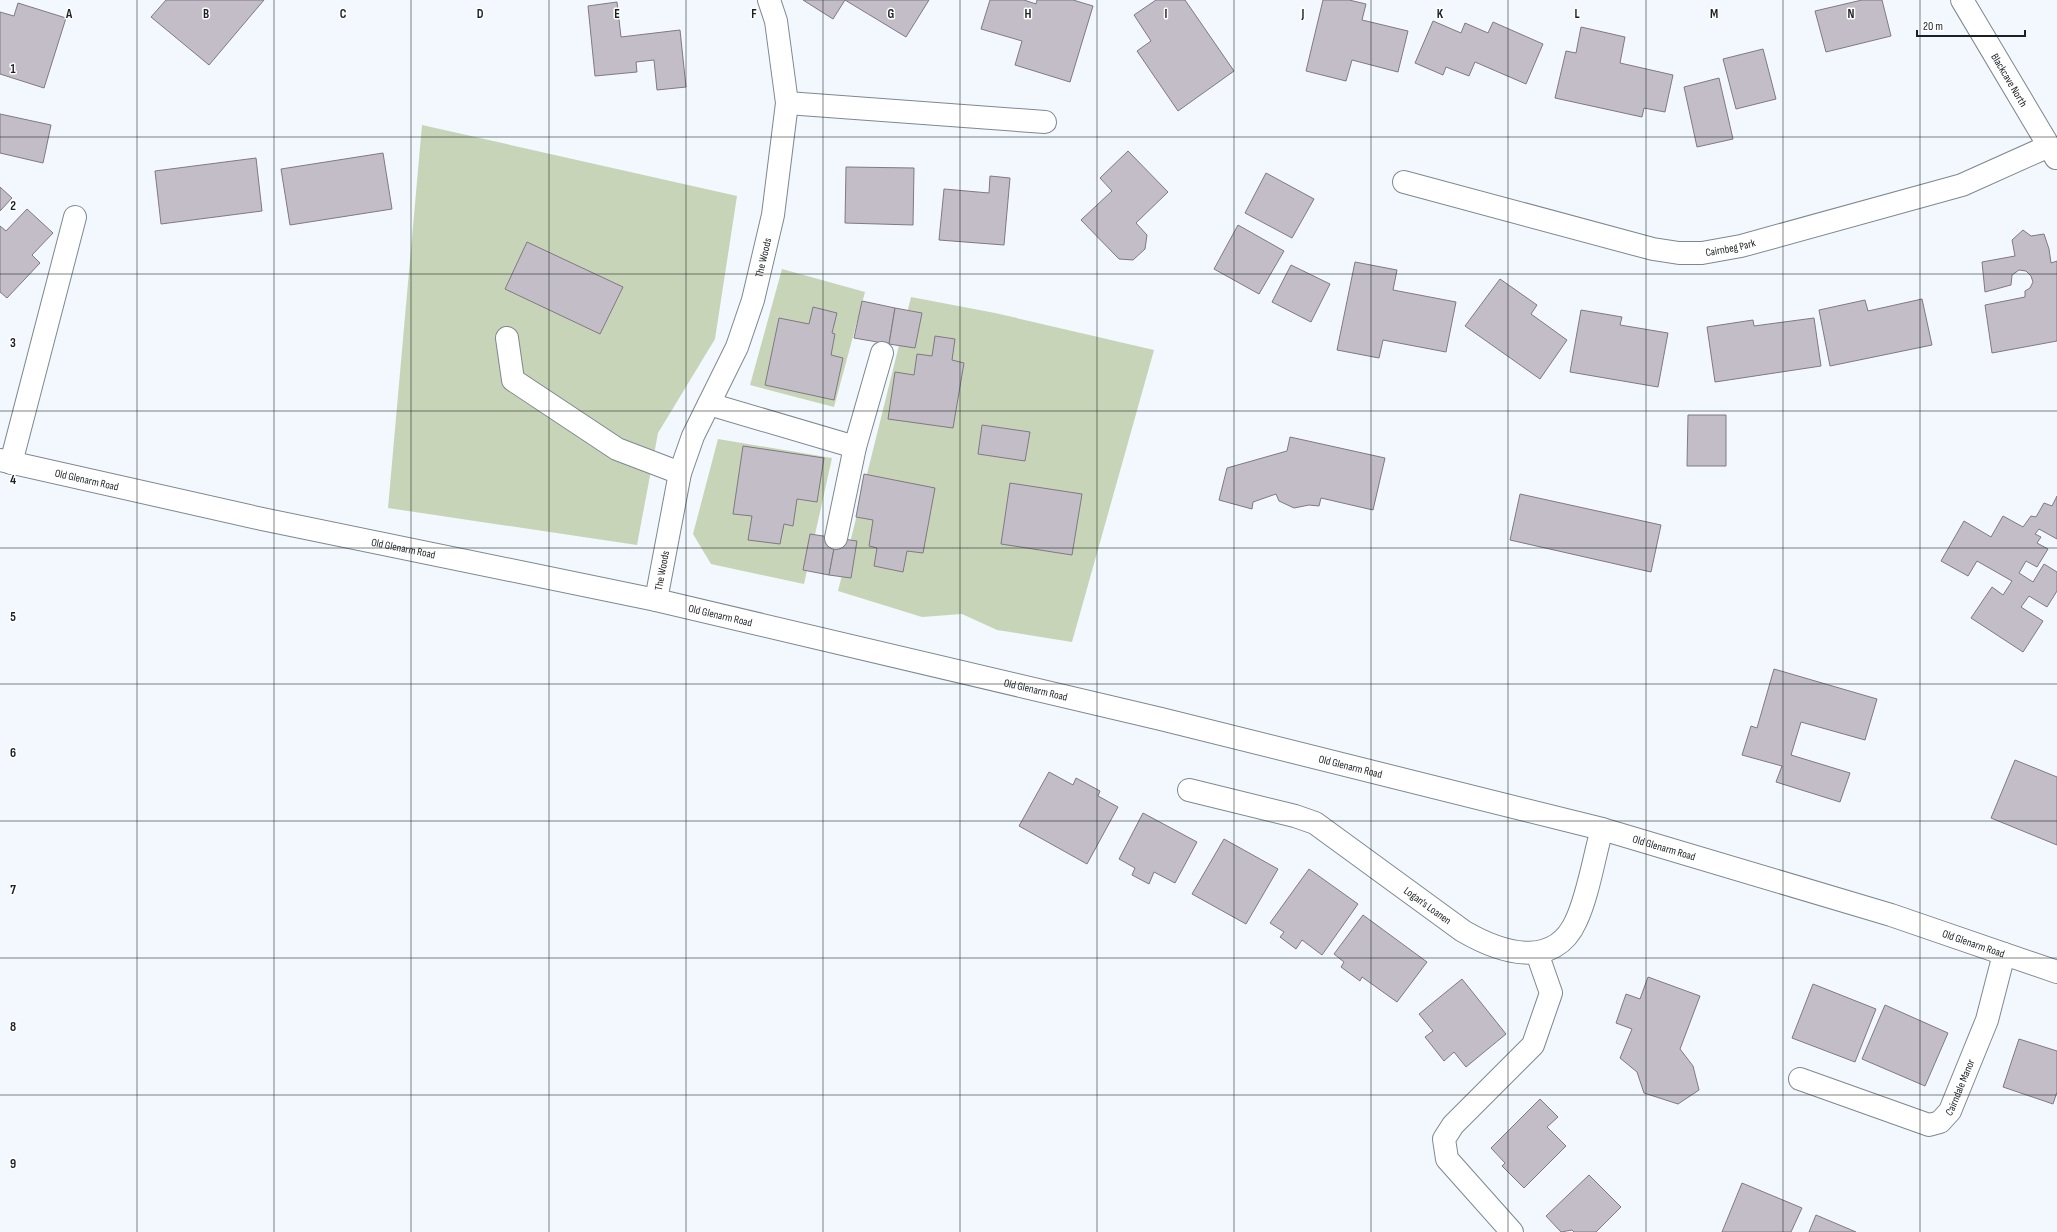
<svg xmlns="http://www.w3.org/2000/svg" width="2057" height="1232" viewBox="0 0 2057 1232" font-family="'Sofia Sans Condensed',sans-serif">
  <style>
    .green { fill: #c8d4b7 }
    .building { fill: #c3bdc7; stroke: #7f7983 }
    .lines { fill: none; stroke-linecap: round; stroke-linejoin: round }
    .minor-casing { stroke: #7e8890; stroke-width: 24 }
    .tertiary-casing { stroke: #7e8890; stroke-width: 24 }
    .minor { stroke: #fff; stroke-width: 22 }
    .tertiary { stroke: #fff; stroke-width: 22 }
    .grid { fill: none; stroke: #1c2023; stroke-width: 1; stroke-opacity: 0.55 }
    .labels { text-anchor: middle; stroke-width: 3; stroke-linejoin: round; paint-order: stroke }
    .street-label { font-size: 11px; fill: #1c2023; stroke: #fff }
    .grid-label { font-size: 13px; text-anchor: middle; font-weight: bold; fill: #1c2023; stroke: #fff; stroke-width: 3; stroke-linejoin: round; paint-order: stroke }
  </style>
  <rect width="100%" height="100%" fill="#f2f8fd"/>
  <!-- green -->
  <g class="green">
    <polygon points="422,125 737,196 715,339 658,433 637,545 388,508"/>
    <polygon points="782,269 865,292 834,407 750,385"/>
    <polygon points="911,297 995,313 1154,350 1072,642 997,630 962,614 922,617 838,591"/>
    <polygon points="718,439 832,458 804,584 711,564 693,534"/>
  </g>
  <!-- building -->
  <g class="building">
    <polygon points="166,0 264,0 209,65 151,17"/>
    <polygon points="803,0 845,0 833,19"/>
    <polygon points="845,0 929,0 906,37"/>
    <polygon points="990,0 1024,0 1036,4 1037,0 1073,0 1093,6 1070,82 1015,65 1022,41 981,29"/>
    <polygon points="1156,0 1185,0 1234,71 1178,111 1137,51 1151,41 1134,15"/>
    <polygon points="1323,0 1349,0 1366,4 1362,20 1408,31 1398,72 1352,60 1346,81 1306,71"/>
    <polygon points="1862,0 1882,0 1891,36 1826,52 1815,11"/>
    <polygon points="617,2 621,37 680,30 686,87 657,90 654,60 636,62 637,72 595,76 588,6"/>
    <polygon points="18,3 66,18 44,88 0,74 0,12 14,16"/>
    <polygon points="1433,21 1461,33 1465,23 1488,33 1493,22 1543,44 1526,84 1475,62 1469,76 1446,67 1443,75 1415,63"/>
    <polygon points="1581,27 1625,37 1620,63 1673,75 1665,112 1644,108 1642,117 1555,98 1566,51 1576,53"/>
    <polygon points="1763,49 1776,99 1736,109 1723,59"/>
    <polygon points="1719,78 1733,139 1697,147 1684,87"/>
    <polygon points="0,114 51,125 43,163 0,153"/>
    <polygon points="1128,151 1168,192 1136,223 1147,235 1145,249 1133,260 1119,259 1081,220 1112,191 1100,178"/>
    <polygon points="383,153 392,209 290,225 281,169"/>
    <polygon points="256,158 262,211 161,224 155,171"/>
    <polygon points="846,167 914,168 913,225 845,223"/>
    <polygon points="1266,173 1314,199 1292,238 1245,213"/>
    <polygon points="990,176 1010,178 1004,245 939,240 944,189 989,193"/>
    <polygon points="0,187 12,198 0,211"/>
    <polygon points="27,209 53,233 32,255 40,263 7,298 0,292 0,226 6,231"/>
    <polygon points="1238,225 1284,251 1259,294 1214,269"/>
    <polygon points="2023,230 2031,236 2044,234 2049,249 2051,263 2057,261 2057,341 1992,353 1985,305 2025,297 2025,291 2030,288 2033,282 2031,276 2026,271 2019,270 2012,275 2011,285 1985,292 1982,262 2015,256 2012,240"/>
    <polygon points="527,242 623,287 600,334 505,289"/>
    <polygon points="1355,262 1397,270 1393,290 1456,302 1446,352 1383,340 1379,358 1337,350"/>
    <polygon points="1291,265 1330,284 1311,322 1272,302"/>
    <polygon points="1500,279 1537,305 1531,314 1567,340 1540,379 1465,326"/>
    <polygon points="1922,299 1932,345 1830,366 1819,310 1865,300 1868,311"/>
    <polygon points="862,301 895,308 889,344 854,338"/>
    <polygon points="813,307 837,313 832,333 835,334 831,355 843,358 834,400 765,385 779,318 809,324"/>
    <polygon points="895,308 922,313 915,348 889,344"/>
    <polygon points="1581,310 1622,317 1620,325 1668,333 1658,387 1570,372"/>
    <polygon points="1814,318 1821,366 1715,382 1707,327 1753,320 1754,326"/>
    <polygon points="935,336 955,339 952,360 964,363 953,428 888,419 895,372 914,375 917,354 932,356"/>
    <polygon points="1688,415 1726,415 1726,466 1687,466"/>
    <polygon points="982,425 1030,432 1025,461 978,454"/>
    <polygon points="1290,437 1385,458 1373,510 1321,498 1319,506 1309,505 1294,508 1279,501 1276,494 1253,502 1252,509 1219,500 1227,468 1287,451"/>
    <polygon points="743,446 824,458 817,502 797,499 793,526 784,524 780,544 748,540 752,516 733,514"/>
    <polygon points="864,474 935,488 923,553 907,551 903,572 874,566 877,548 869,546 873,520 856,517"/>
    <polygon points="1010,483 1082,494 1072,555 1001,544"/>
    <polygon points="1520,494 1661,525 1651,572 1510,540"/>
    <polygon points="2057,496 2057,539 2039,529 2035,534 2041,537 2037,543 2048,549 2037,567 2026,561 2019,573 2033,582 2044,564 2057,572 2057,591 2047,607 2029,596 2021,607 2043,621 2023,652 1971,618 1992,587 2003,595 2012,581 1977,561 1968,576 1941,561 1964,521 1991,537 2003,516 2023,527 2031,516 2036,517 2044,503 2052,506"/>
    <polygon points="810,534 836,538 829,575 803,570"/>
    <polygon points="836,538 857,541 851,578 829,575"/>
    <polygon points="1774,669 1877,699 1865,740 1801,722 1791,755 1850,773 1840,802 1776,782 1782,766 1742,755 1751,726 1757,728"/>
    <polygon points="2015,760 2057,777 2057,845 1991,818"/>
    <polygon points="1049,772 1073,785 1076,778 1100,791 1098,796 1118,807 1087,864 1019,826"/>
    <polygon points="1143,813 1197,842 1175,883 1154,872 1149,884 1132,875 1135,868 1119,859"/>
    <polygon points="1224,839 1278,869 1246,924 1192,894"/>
    <polygon points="1309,869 1358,904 1322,955 1302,940 1296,949 1280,937 1284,932 1270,923"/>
    <polygon points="1363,915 1427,962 1397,1002 1362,977 1360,981 1341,967 1344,962 1334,954"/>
    <polygon points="1648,977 1700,996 1680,1049 1693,1066 1699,1090 1678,1104 1644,1093 1637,1072 1620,1058 1632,1029 1616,1023 1626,994 1640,999"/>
    <polygon points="1462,979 1506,1034 1466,1067 1454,1052 1444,1061 1425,1037 1433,1031 1419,1014"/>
    <polygon points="1813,984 1876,1009 1855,1062 1792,1038"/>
    <polygon points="1885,1005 1948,1033 1925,1086 1862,1059"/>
    <polygon points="2019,1039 2057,1051 2057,1092 2053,1104 2003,1087"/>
    <polygon points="1540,1099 1558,1117 1547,1127 1566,1146 1524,1188 1502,1166 1505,1163 1491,1148"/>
    <polygon points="1589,1175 1621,1207 1596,1232 1574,1232 1572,1230 1561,1232 1546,1216"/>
    <polygon points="1742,1183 1802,1208 1791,1232 1722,1232"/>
    <polygon points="1816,1215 1856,1232 1809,1232"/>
  </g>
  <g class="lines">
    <defs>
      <g id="minor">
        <path id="s1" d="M1962 0 2056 158"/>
        <polyline points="787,103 1045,122"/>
        <path id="s2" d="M1404 182 1653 249 1679 253H1702L1741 246 1962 185 2049 146"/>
        <polyline points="507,338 513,380 617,449 680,473"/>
        <polyline points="709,404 855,447"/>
        <polyline points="11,463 75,217"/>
        <polyline points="836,538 855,447 882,353"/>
        <path id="s3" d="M656 600 680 473 693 436 737 347 753 300 773 215 787 103 776 21 769 0"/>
        <path id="s4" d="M1189 790 1295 816 1315 823 1463 931C1499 952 1554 971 1576 921 1588 896 1594 857 1602 829"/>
        <path id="s5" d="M1800 1079 1929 1125 1940 1122 1950 1111 1987 1020 2004 954"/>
        <polyline points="1512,1232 1447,1159 1444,1139 1453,1125 1533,1045 1551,993 1537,953"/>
      </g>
      <g id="tertiary">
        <path id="s6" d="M0 460 262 519 656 600 1161 719 1602 829 1891 915 2057 972"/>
      </g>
    </defs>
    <!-- minor casing -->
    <use href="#minor" class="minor-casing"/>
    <!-- tertiary casing -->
    <use href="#tertiary" class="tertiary-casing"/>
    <!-- minor -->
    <use href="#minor" class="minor"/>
    <!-- tertiary -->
    <use href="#tertiary" class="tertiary"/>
  </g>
  <!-- grid -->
  <path class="grid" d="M137 0V1232M274 0V1232M411 0V1232M549 0V1232M686 0V1232M823 0V1232M960 0V1232M1097 0V1232M1234 0V1232M1371 0V1232M1508 0V1232M1646 0V1232M1783 0V1232M1920 0V1232M0 137H2057M0 274H2057M0 411H2057M0 548H2057M0 684H2057M0 821H2057M0 958H2057M0 1095H2057"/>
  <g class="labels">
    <!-- street labels -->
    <g class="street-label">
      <text dy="4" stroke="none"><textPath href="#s1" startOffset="93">Blackcave North</textPath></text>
      <text dy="4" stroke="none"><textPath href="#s2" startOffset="336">Cairnbeg Park</textPath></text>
      <text dy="4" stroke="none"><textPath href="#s3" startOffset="361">The Woods</textPath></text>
      <text dy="4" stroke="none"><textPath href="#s6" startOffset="89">Old Glenarm Road</textPath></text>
      <text dy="4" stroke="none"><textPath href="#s6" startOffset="413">Old Glenarm Road</textPath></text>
      <text dy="4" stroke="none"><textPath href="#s3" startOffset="30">The Woods</textPath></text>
      <text dy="4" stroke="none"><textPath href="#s6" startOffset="737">Old Glenarm Road</textPath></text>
      <text dy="4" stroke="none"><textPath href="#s6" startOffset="1061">Old Glenarm Road</textPath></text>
      <text dy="4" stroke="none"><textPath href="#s6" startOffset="1385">Old Glenarm Road</textPath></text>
      <text dy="4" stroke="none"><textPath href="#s6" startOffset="1709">Old Glenarm Road</textPath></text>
      <text dy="4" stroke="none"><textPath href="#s4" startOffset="270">Logan's Loanen</textPath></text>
      <text dy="4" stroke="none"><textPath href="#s6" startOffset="2033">Old Glenarm Road</textPath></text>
      <text dy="4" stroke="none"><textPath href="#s5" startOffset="189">Cairndale Manor</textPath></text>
    </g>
  </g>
  <g class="grid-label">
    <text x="69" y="18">A</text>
    <text x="206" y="18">B</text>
    <text x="343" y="18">C</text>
    <text x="480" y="18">D</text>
    <text x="617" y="18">E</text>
    <text x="754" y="18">F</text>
    <text x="891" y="18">G</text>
    <text x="1028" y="18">H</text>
    <text x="1166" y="18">I</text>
    <text x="1303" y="18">J</text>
    <text x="1440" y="18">K</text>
    <text x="1577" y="18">L</text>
    <text x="1714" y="18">M</text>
    <text x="1851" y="18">N</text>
    <text x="13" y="73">1</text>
    <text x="13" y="210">2</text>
    <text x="13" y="347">3</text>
    <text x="13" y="484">4</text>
    <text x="13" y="621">5</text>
    <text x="13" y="757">6</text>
    <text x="13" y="894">7</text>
    <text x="13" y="1031">8</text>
    <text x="13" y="1168">9</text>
  </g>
  <!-- scale -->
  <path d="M1917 30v6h108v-6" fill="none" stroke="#1c2023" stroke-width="2"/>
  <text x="1923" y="30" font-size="12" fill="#1c2023" stroke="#ffffff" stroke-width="3" paint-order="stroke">20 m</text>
</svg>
